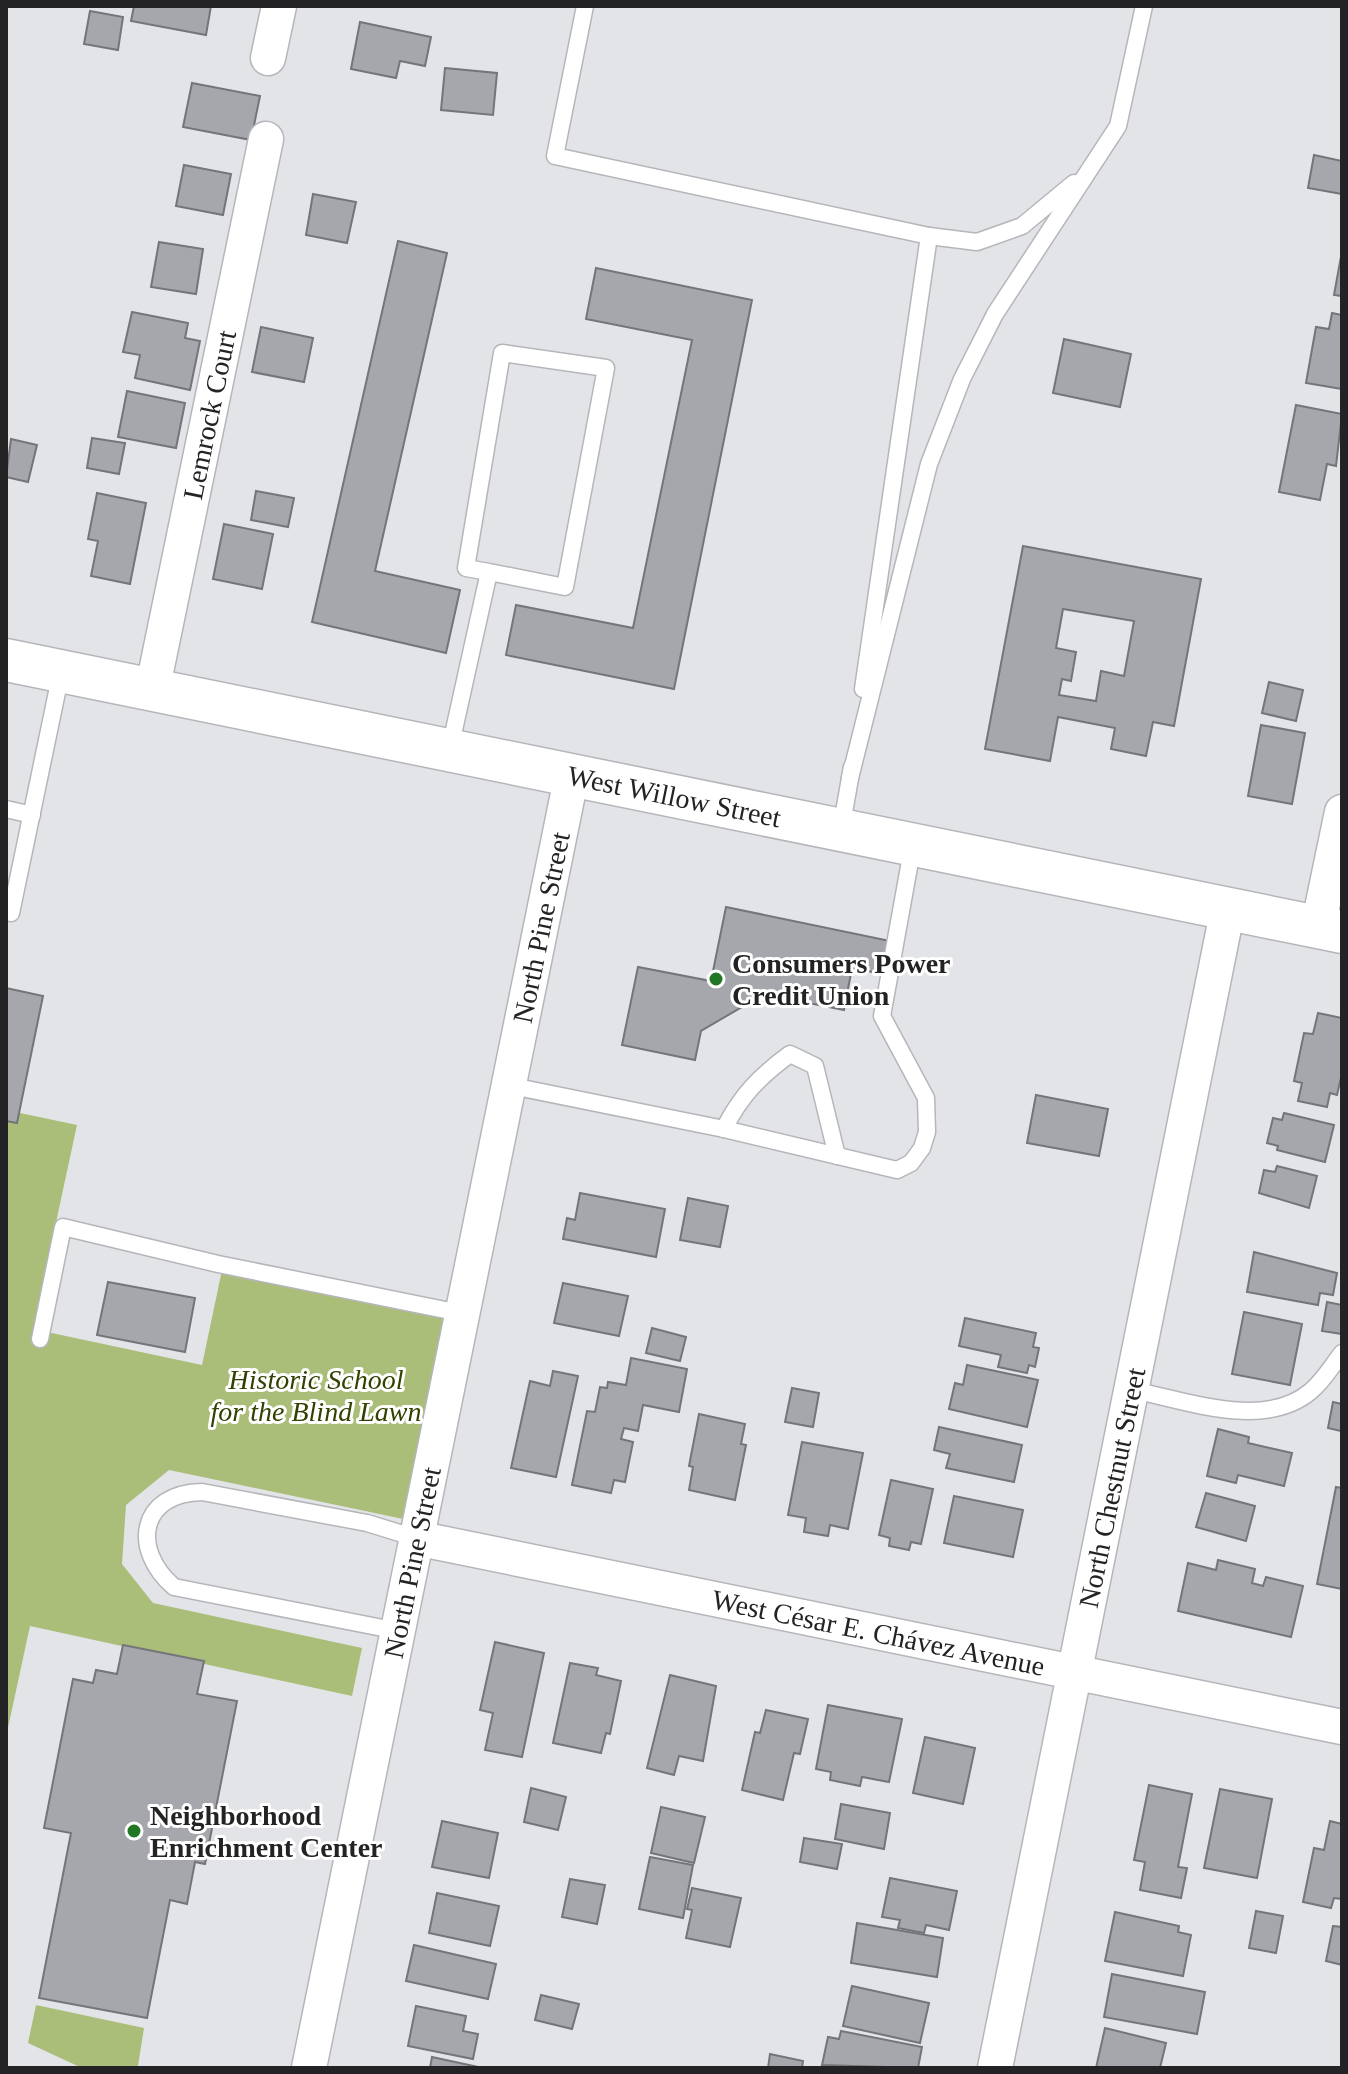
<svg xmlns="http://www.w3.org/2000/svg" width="1348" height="2074" viewBox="0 0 1348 2074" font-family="Georgia,serif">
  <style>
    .green { fill: #aabe79 }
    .building { fill: #a6a7ac; stroke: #747579; stroke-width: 2; fill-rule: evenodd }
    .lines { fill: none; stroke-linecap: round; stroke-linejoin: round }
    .service-casing { stroke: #b5b6ba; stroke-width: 19 }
    .minor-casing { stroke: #b5b6ba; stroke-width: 37 }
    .tertiary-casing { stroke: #b5b6ba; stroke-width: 45 }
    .service { stroke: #fff; stroke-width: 16 }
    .minor { stroke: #fff; stroke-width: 34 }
    .tertiary { stroke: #fff; stroke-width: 42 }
    .poi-dot { fill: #217723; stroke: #fff; stroke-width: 3 }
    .labels { text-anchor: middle; stroke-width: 6; stroke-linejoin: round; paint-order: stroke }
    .street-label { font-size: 28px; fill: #232325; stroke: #fff }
    .poi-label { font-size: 28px; font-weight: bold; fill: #232325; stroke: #fff; text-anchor: start }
    .park-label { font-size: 28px; font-style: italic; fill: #334100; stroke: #fff }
  </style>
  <rect width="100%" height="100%" fill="#e3e4e8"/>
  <!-- green -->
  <g class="green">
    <polygon points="6,1110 77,1125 33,1329 202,1365 222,1270 451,1318 408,1520 169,1470 126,1505 122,1564 153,1603 362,1648 352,1696 30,1626 6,1737"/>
    <polygon points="36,2005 144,2028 138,2066 82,2068 28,2043"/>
  </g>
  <!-- building -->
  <g class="building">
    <polygon points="134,6 211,6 206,35 131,21"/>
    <polygon points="90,11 123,17 118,50 84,44"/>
    <polygon points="360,22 431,37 425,66 400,61 396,78 351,69"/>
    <polygon points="445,68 497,73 493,115 441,110"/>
    <polygon points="192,83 260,96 251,140 183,127"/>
    <polygon points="1314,155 1342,161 1342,194 1308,188"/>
    <polygon points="184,165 231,174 223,215 176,206"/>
    <polygon points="313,194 356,202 347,243 306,235"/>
    <polygon points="398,241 447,253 375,571 460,590 446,653 312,622"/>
    <polygon points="159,242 203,249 196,294 151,287"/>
    <polygon points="1342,251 1342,296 1334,295"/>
    <polygon points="596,268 752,300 674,689 506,655 516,605 633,628 692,340 586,319"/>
    <polygon points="132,312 188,323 185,338 200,341 190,390 135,378 140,355 123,352"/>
    <polygon points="1332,313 1342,315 1342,389 1306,383 1316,327 1329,329"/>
    <polygon points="261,327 313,338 304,382 252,372"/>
    <polygon points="1064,339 1131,354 1120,407 1053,393"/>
    <polygon points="127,391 185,403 176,448 118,437"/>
    <polygon points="1296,405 1342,414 1336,466 1327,464 1320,500 1279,492"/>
    <polygon points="92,438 125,443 119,474 87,468"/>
    <polygon points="11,439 37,445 28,482 6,477"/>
    <polygon points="256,491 294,498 288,527 251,520"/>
    <polygon points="97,493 146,503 130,584 91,576 98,541 88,539"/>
    <polygon points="224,524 273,534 262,589 213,579"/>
    <path d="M1023 546 1201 579 1174 726 1153 722 1146 756 1111 749 1115 728 1058 717 1050 761 985 749ZM1063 609 1134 621 1124 676 1101 671 1096 701 1059 695 1062 679 1071 681 1076 652 1056 648Z"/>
    <polygon points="1269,682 1303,690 1296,721 1262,713"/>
    <polygon points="1261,725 1305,733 1292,804 1248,796"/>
    <polygon points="726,907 890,941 883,974 852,968 844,1010 764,994 701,1031 695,1060 622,1045 638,967 711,981"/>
    <polygon points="6,988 43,996 17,1123 6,1121"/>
    <polygon points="1318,1013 1342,1018 1342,1073 1337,1095 1330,1093 1327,1107 1298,1101 1302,1083 1294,1081 1304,1033 1313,1034"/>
    <polygon points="1036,1095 1108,1109 1099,1156 1027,1143"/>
    <polygon points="1284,1113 1334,1125 1325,1162 1277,1150 1278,1146 1267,1143 1273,1118 1282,1120"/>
    <polygon points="1277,1166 1317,1176 1309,1208 1259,1193 1264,1170 1275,1172"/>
    <polygon points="580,1193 665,1209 656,1257 563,1239 567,1218 575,1220"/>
    <polygon points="688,1198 728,1206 720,1247 680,1240"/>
    <polygon points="1254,1252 1337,1273 1333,1295 1320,1293 1318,1305 1247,1292"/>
    <polygon points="108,1282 195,1298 185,1352 97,1335"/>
    <polygon points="563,1283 628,1296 619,1336 554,1323"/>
    <polygon points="1327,1302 1342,1305 1342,1334 1322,1331"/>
    <polygon points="1244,1312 1302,1324 1290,1385 1232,1374"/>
    <polygon points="965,1318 1036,1333 1033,1347 1039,1348 1035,1367 1029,1365 1027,1373 998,1367 1001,1355 959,1346"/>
    <polygon points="652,1328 686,1337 680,1361 646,1353"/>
    <polygon points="631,1358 687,1369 679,1412 643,1405 638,1431 624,1428 621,1439 633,1442 625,1482 614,1480 611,1493 572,1485 587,1411 595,1412 600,1387 607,1388 608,1382 626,1385"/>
    <polygon points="967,1365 1038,1380 1027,1427 949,1409 955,1383 963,1385"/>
    <polygon points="553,1371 578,1376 556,1477 511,1468 530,1381 550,1386"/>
    <polygon points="792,1388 819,1393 813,1427 785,1422"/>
    <polygon points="1333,1402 1342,1404 1342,1440 1341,1431 1328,1428"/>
    <polygon points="699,1414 745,1424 741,1444 746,1445 735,1500 689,1490 693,1467 689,1466"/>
    <polygon points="939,1427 1022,1445 1014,1482 946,1468 950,1454 934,1450"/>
    <polygon points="1218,1429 1249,1437 1248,1443 1292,1453 1284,1486 1238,1475 1236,1483 1207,1476"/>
    <polygon points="802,1442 863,1453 848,1529 830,1525 828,1536 804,1532 806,1518 788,1515"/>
    <polygon points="891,1480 933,1489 921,1544 911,1542 909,1550 889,1546 890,1538 879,1535"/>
    <polygon points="1336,1487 1342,1488 1342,1589 1317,1584"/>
    <polygon points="1206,1493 1255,1506 1246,1541 1196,1527"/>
    <polygon points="954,1496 1023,1510 1013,1557 944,1543"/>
    <polygon points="1218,1560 1255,1569 1252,1583 1263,1586 1266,1577 1303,1586 1291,1637 1178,1611 1188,1563 1216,1570"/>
    <polygon points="495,1642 544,1653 522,1757 485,1750 493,1713 480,1710"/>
    <polygon points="123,1645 204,1661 197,1694 237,1701 205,1864 195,1862 187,1904 170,1900 147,2018 39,1998 71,1833 44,1828 73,1679 93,1683 96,1670 117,1674"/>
    <polygon points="570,1663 598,1668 596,1675 621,1681 610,1734 606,1733 601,1753 553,1743"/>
    <polygon points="670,1675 716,1686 703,1761 679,1756 674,1775 647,1768"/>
    <polygon points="828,1705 902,1719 889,1782 862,1777 860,1786 830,1780 831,1772 816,1769"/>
    <polygon points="766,1710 808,1719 800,1754 794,1753 783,1800 742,1790 755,1732 760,1733"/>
    <polygon points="925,1737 975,1748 963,1804 913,1793"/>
    <polygon points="1149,1785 1192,1794 1178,1867 1187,1868 1181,1898 1140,1890 1145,1862 1134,1860"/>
    <polygon points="531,1788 566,1797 558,1830 524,1822"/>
    <polygon points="1220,1789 1272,1799 1257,1878 1204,1868"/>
    <polygon points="841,1804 890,1813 884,1849 835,1839"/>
    <polygon points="661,1807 705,1817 694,1863 651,1853"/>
    <polygon points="442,1821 498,1833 489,1878 432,1867"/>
    <polygon points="1330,1821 1342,1824 1342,1899 1334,1898 1331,1908 1303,1902 1314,1848 1324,1850"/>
    <polygon points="804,1838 842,1844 837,1869 800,1862"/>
    <polygon points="650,1857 693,1865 683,1918 639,1909"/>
    <polygon points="890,1878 957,1891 949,1930 926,1925 924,1933 898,1928 900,1920 882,1917"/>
    <polygon points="570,1879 605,1885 597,1924 562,1917"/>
    <polygon points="692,1888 741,1898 730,1947 686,1938 692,1910 687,1909"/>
    <polygon points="437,1893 499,1906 490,1946 429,1933"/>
    <polygon points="1256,1911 1283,1916 1276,1953 1249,1948"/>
    <polygon points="1115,1912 1179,1926 1178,1932 1191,1935 1183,1976 1105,1961"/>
    <polygon points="857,1923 943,1938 937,1977 851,1963"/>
    <polygon points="1333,1926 1342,1927 1342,1965 1326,1961"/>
    <polygon points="414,1945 496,1964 488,1999 406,1981"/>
    <polygon points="1112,1974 1205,1992 1197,2034 1104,2017"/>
    <polygon points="852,1986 929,2003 920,2043 843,2026"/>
    <polygon points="541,1995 579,2004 572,2029 535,2020"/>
    <polygon points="416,2006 466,2016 463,2031 478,2034 473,2059 408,2046"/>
    <polygon points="1105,2028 1166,2043 1160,2068 1096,2068"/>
    <polygon points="841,2031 922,2047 918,2068 822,2065 828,2037 839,2039"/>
    <polygon points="770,2054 803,2061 802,2068 768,2068"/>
    <polygon points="432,2057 483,2068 430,2068"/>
  </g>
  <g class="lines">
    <defs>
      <g id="service">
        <polyline points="585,6 555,156 929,236 977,242 1022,226 1074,183"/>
        <polyline points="863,689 929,236"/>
        <polyline points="450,748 489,572 466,568 502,353 606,368 565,587 489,572"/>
        <polyline points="850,778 929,464 962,379 995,314 1118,126 1144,6"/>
        <polyline points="6,809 32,815"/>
        <polyline points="841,829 852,767"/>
        <polyline points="6,912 11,913 61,673"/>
        <polyline points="507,1085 724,1129 897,1170 911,1163 922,1148 927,1132 926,1098 882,1016 913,845"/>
        <path d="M724 1129C741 1095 760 1076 790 1054L815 1066 837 1156"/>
        <polyline points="40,1339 63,1227 218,1264 460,1313"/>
        <path d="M1132 1390C1185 1400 1264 1431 1311 1391 1323 1381 1332 1366 1342 1353"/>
        <path d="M398 1631 174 1587C130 1549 140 1493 202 1492L367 1523 416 1538"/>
      </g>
      <g id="minor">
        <polyline points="268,58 279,6"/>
        <path id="s1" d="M152 691 266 139"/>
        <polyline points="1318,927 1342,812"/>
        <path id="s2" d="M416 1538 1342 1727"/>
        <path id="s3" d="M309 2068 572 774"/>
        <path id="s4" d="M995 2068 1228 908"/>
      </g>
      <g id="tertiary">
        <path id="s5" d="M6 660 1342 932"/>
      </g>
    </defs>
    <!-- service casing -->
    <use href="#service" class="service-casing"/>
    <!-- minor casing -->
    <use href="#minor" class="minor-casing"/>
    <!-- tertiary casing -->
    <use href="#tertiary" class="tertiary-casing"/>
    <!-- service -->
    <use href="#service" class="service"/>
    <!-- minor -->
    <use href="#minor" class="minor"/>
    <!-- tertiary -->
    <use href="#tertiary" class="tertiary"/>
  </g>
  <!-- markers -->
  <g class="poi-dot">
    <circle cx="716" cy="979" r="8"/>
    <circle cx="134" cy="1831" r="8"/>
  </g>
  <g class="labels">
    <!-- street labels -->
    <g class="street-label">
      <text dy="10" stroke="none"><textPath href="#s1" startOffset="282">Lemrock Court</textPath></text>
      <text dy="10" stroke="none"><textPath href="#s5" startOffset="682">West Willow Street</textPath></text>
      <text dy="10" stroke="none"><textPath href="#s3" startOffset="1164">North Pine Street</textPath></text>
      <text dy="10" stroke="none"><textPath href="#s4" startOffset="592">North Chestnut Street</textPath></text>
      <text dy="10" stroke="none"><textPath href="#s3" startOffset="516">North Pine Street</textPath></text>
      <text dy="10" stroke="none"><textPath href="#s2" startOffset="472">West César E. Chávez Avenue</textPath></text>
    </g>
    <!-- poi labels -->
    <g class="poi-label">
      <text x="732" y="973">Consumers Power<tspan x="732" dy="32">Credit Union</tspan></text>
      <text x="150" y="1825">Neighborhood<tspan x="150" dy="32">Enrichment Center</tspan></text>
    </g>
    <!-- park labels -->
    <g class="park-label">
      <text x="316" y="1389">Historic School<tspan x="316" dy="32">for the Blind Lawn</tspan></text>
    </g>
  </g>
  <!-- border -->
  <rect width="1348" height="2074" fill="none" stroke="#232325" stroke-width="16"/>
</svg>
